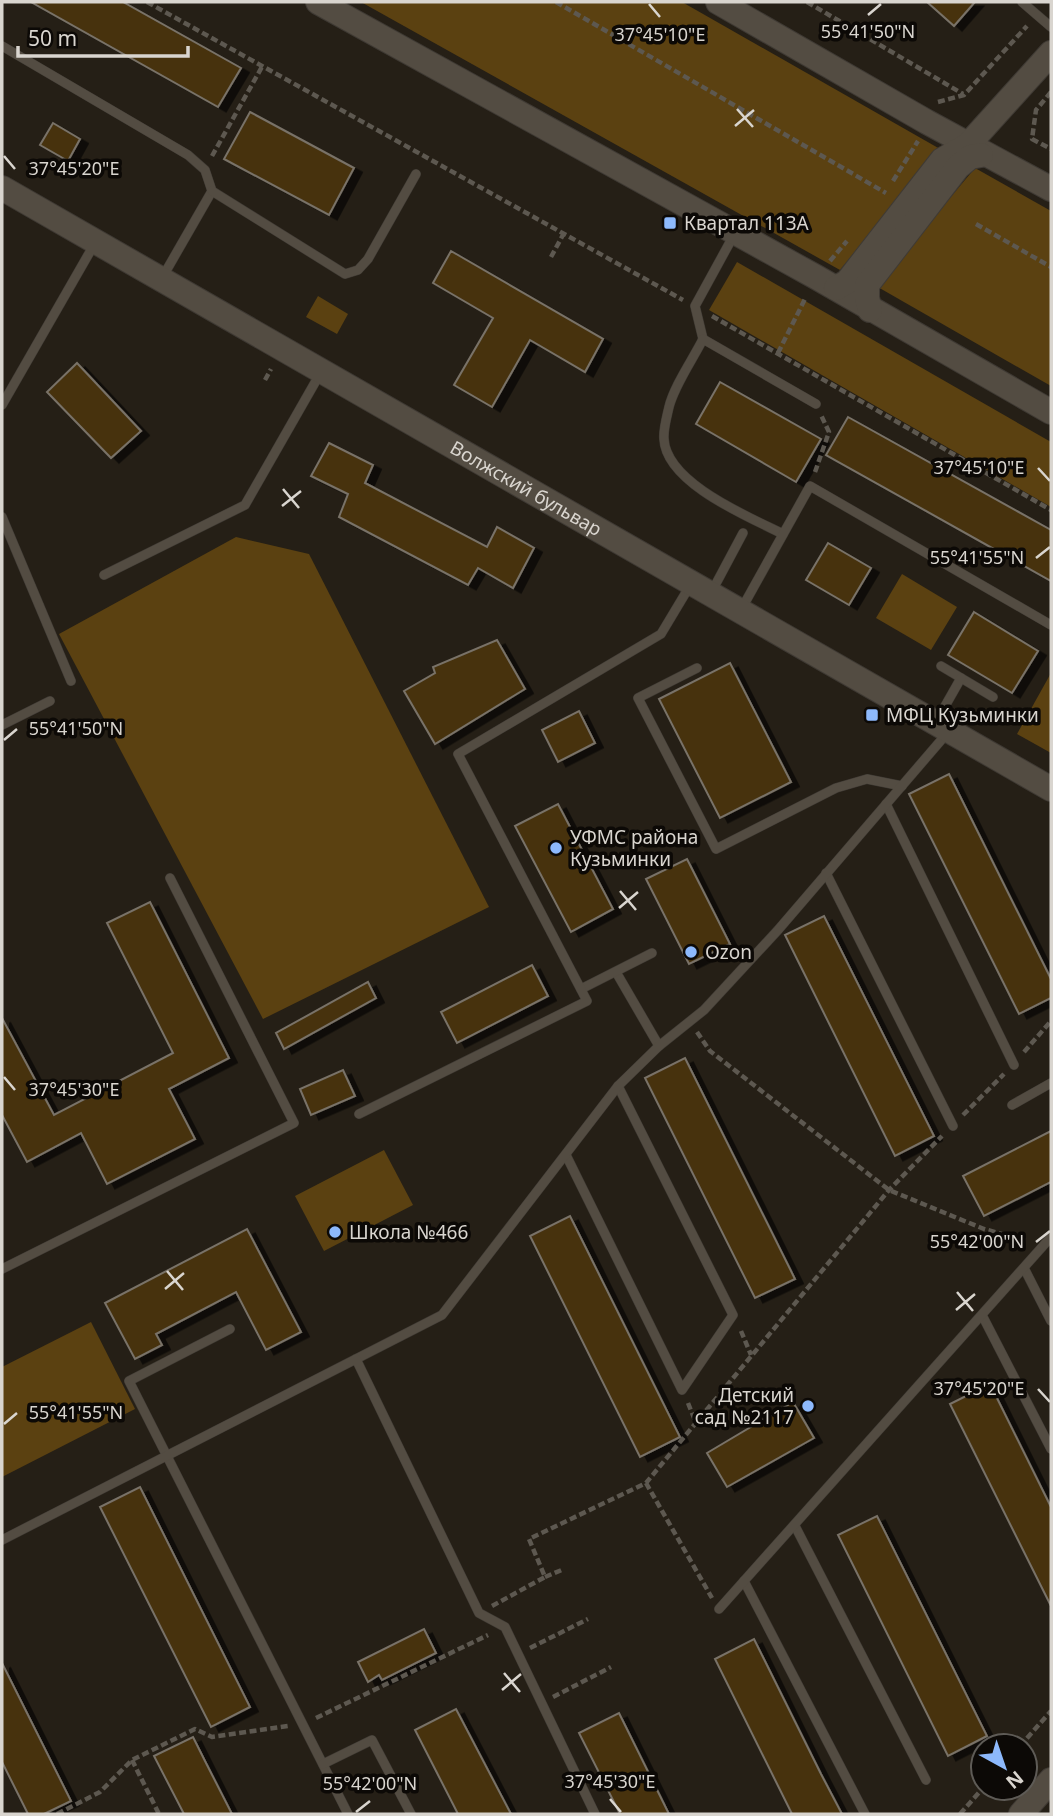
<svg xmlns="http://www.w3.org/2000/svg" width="1053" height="1816" viewBox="0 0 1053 1816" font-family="'Noto Sans',sans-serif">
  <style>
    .green { fill: #5b4111 }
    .building { fill: #463311; stroke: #797267; stroke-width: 2; filter: url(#shadow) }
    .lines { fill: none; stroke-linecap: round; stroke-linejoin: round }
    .lane-casing { stroke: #3f3a34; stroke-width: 10 }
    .secondary-casing { stroke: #3f3a34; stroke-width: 26 }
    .path { stroke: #5d5850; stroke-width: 4.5; stroke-dasharray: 7 3.5; stroke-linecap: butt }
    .lane { stroke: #534c42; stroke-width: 9 }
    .secondary { stroke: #534c42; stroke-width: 24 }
    .ticks { fill: none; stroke: #d9d5cf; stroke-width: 2.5 }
    .poi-dot { fill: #8db9fc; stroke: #0c0906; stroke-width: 2.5 }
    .labels { text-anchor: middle; stroke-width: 7; stroke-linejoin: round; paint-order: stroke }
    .poi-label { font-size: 19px; fill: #d9d5cf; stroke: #0c0906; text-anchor: start }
    .street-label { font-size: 19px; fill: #d9d5cf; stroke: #0c0906 }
    .ticks-label { font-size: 18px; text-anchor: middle; fill: #d9d5cf; stroke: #0c0906; stroke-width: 7; stroke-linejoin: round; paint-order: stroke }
  </style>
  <defs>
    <filter id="shadow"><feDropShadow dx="8" dy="4.5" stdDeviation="0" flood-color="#0009"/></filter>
  </defs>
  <rect width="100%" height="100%" fill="#251f16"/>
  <!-- green -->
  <g class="green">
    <polygon points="361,2 682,2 940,149 840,270"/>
    <polygon points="975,168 1051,211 1051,386 876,286"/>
    <polygon points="737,262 1051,442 1051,507 709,310"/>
    <polygon points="318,296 348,314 337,334 306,317"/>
    <polygon points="236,537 309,554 489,907 263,1019 59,634"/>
    <polygon points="902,574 957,607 931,650 876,618"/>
    <polygon points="1051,673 1051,753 1017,734"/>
    <polygon points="384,1150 413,1205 324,1251 295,1196"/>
    <polygon points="91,1322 135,1409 2,1477 2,1367"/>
  </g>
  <!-- building -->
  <g class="building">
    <polygon points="31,2 123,2 241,68 218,107"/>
    <polygon points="927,2 975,2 954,26"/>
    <polygon points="250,112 354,168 329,215 224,159"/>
    <polygon points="53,123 80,139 68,161 40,145"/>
    <polygon points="451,251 603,339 585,372 530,340 492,407 454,385 493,318 433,283"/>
    <polygon points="77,363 141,431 111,458 47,392"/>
    <polygon points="720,382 821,439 796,482 696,424"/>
    <polygon points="848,417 1051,530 1051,581 826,455"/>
    <polygon points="329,443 373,465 365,483 487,547 497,527 534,548 513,588 478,568 468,585 339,517 348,494 311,476"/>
    <polygon points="828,543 871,568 849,605 806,580"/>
    <polygon points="974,612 1038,651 1012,693 948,655"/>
    <polygon points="497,640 525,689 435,744 404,691 435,673 433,667"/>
    <polygon points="730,663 791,782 720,818 659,699"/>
    <polygon points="579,711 595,743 558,762 542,730"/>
    <polygon points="949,774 1051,979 1051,998 1019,1014 909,794"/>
    <polygon points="558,804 613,909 571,932 515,826"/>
    <polygon points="687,859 730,944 689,964 646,879"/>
    <polygon points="150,902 229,1058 169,1089 195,1139 107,1184 81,1133 27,1162 2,1115 2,1018 54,1115 173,1053 107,923"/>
    <polygon points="824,916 934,1136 895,1156 785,935"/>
    <polygon points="532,965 548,996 457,1043 441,1012"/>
    <polygon points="368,982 376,998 284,1049 276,1033"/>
    <polygon points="685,1058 795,1279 755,1298 645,1078"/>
    <polygon points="343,1070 355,1096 311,1115 300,1089"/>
    <polygon points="1051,1131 1051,1182 984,1216 963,1176"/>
    <polygon points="570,1216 680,1437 640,1457 530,1236"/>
    <polygon points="247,1229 301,1332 266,1350 236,1292 156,1334 162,1345 135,1359 105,1303"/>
    <polygon points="990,1384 1051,1507 1051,1606 950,1404"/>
    <polygon points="793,1402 814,1438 727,1487 707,1453"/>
    <polygon points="140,1487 250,1707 211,1727 100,1507"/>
    <polygon points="877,1516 987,1736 948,1756 838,1535"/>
    <polygon points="424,1629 436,1653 382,1680 379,1675 368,1682 358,1662"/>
    <polygon points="754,1639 821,1774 842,1814 792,1814 715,1659"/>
    <polygon points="2,1663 71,1801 44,1814 28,1814 2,1762"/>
    <polygon points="456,1709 511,1814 458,1814 435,1769 415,1730"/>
    <polygon points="619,1713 669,1814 620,1814 579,1733"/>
    <polygon points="193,1737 206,1763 232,1814 184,1814 154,1756"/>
  </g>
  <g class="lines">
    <defs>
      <g id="lane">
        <polyline points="1022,2 1051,27"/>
        <polyline points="2,46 188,155 205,170 212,191 162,278"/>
        <polyline points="212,191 345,274 358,270 368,259 416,174"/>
        <polyline points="703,339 695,306 735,233"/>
        <polyline points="2,405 95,243"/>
        <polyline points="2,517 71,681"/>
        <path d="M783 534C749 517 666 483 664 439 663 430 667 416 669 407 674 386 693 359 703 339L816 404"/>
        <polyline points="104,575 245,505 321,372"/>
        <polyline points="711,593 743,533"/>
        <polyline points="742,608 810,486 1051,625"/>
        <polyline points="941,666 993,697"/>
        <polyline points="697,668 638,698 716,849 836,788 867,779 902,786"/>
        <polyline points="936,722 961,678"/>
        <polyline points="2,725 50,701"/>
        <polyline points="886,804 1014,1065"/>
        <polyline points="826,873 953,1126"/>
        <polyline points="616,972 659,1046"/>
        <polyline points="581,989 652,953"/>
        <polyline points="1012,1105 1051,1083"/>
        <polyline points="359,1114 587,1001 458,754 661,634 691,584"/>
        <polyline points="566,1155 682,1390 733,1315 618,1086"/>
        <polyline points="1024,1268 1051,1321"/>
        <polyline points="2,1269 294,1123 170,878"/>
        <polyline points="982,1315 1051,1449"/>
        <polyline points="230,1329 129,1381 348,1814"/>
        <polyline points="356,1359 442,1315 618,1086 659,1046 704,1010 778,930 949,731"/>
        <polyline points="795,1526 926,1780"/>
        <polyline points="2,1540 356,1359 479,1613 505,1627 595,1814"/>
        <polyline points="744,1581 865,1814"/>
        <polyline points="719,1609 1051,1237"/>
        <polyline points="323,1764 372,1740 411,1814"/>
      </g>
      <g id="secondary">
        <polyline points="318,2 816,277 1051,412"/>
        <polyline points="718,2 927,122 1051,189"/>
        <path id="s1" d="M2 188 1051 789"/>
        <polyline points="836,288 847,282 942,160 968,145 1051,53"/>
        <polyline points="870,310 867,298 867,285 958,167 970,157 981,155"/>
        <polyline points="1021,1814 1051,1780"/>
      </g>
    </defs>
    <!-- lane casing -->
    <use href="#lane" class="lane-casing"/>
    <!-- secondary casing -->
    <use href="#secondary" class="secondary-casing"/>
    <!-- path -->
    <g class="path">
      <polyline points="147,2 683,300"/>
      <polyline points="556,2 886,193"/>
      <polyline points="807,2 963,94"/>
      <polyline points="1051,92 1036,110 1032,139 1051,149"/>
      <polyline points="938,102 964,95 1027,26"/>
      <polyline points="212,156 263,65"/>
      <polyline points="893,181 918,141"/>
      <polyline points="976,224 1051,267"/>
      <polyline points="551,257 564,233"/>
      <polyline points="830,261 847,241"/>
      <polyline points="712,316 1051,510"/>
      <polyline points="778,353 806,297"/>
      <polyline points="265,380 271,369"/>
      <polyline points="815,472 829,432 821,415"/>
      <polyline points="697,1032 710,1051 889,1190 984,1229 1027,1241"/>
      <polyline points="1024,1052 1051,1021"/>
      <polyline points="963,1115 1004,1074"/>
      <polyline points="741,1331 751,1355"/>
      <polyline points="688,1403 696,1423"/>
      <polyline points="646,1483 712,1598"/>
      <polyline points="545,1577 564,1569"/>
      <polyline points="492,1606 545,1577 529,1539 646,1483 889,1190 942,1136"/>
      <polyline points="530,1648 588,1619"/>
      <polyline points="553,1697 611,1667"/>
      <polyline points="316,1718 488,1635"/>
      <polyline points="1020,1746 1051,1711"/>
      <polyline points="132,1760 159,1814"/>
      <polyline points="57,1814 100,1792 132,1760 195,1729 212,1737 288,1726"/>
      <polyline points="960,1814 983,1788"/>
    </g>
    <!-- lane -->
    <use href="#lane" class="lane"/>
    <!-- secondary -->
    <use href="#secondary" class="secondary"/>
  </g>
  <!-- ticks -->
  <path class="ticks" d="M649 4 660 17M868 15 881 4M737 109 753 127M735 126 754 110M4 156 15 169M1038 468 1050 481M283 489 299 508M282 506 301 491M1036 558 1050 547M4 740 17 729M620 891 636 910M619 908 638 892M4 1077 15 1090M1036 1242 1050 1231M167 1271 183 1290M165 1289 184 1273M957 1292 973 1311M956 1310 975 1294M1038 1389 1050 1402M4 1424 17 1413M504 1673 520 1692M502 1690 521 1674M610 1799 621 1812M356 1812 370 1801"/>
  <!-- markers -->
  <g class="poi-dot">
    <rect x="663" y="216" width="14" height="14" rx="3.5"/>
    <rect x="865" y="708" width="14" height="14" rx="3.5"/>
    <circle cx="556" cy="848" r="7"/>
    <circle cx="691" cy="952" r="7"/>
    <circle cx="335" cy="1232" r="7"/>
    <circle cx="808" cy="1406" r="7"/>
  </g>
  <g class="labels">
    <!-- poi labels -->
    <g class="poi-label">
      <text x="684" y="230">Квартал 113А</text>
      <text x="886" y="722">МФЦ Кузьминки</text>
      <text x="570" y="844">УФМС района<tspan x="570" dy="22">Кузьминки</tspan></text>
      <text x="705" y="959">Ozon</text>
      <text x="349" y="1239">Школа №466</text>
      <text x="794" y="1402" text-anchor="end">Детский<tspan x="794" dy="22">сад №2117</tspan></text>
    </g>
    <!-- street labels -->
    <g class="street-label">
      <text dy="7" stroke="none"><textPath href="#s1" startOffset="604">Волжский бульвар</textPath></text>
    </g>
  </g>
  <g class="ticks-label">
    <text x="868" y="38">55°41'50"N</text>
    <text x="660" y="41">37°45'10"E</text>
    <text x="74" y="175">37°45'20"E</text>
    <text x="979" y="474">37°45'10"E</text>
    <text x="977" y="564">55°41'55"N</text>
    <text x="76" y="735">55°41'50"N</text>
    <text x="74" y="1096">37°45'30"E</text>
    <text x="977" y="1248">55°42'00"N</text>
    <text x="979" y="1395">37°45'20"E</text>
    <text x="76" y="1419">55°41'55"N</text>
    <text x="610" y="1788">37°45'30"E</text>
    <text x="370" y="1790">55°42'00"N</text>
  </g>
  <!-- border -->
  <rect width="1053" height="1816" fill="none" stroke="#d9d5cf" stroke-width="7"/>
  <!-- north arrow -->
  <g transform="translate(1004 1767) rotate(140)"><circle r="33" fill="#0c0906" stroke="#5e5b56" stroke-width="2"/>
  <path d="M0-5L12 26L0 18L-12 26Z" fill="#8db9fc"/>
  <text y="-10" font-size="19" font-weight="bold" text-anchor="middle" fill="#d9d5cf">N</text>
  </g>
  <!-- scale -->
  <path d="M18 46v10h170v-10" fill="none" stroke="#d9d5cf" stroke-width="3.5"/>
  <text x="28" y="46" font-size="21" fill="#d9d5cf" stroke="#0c0906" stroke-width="5" paint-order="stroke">50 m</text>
</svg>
